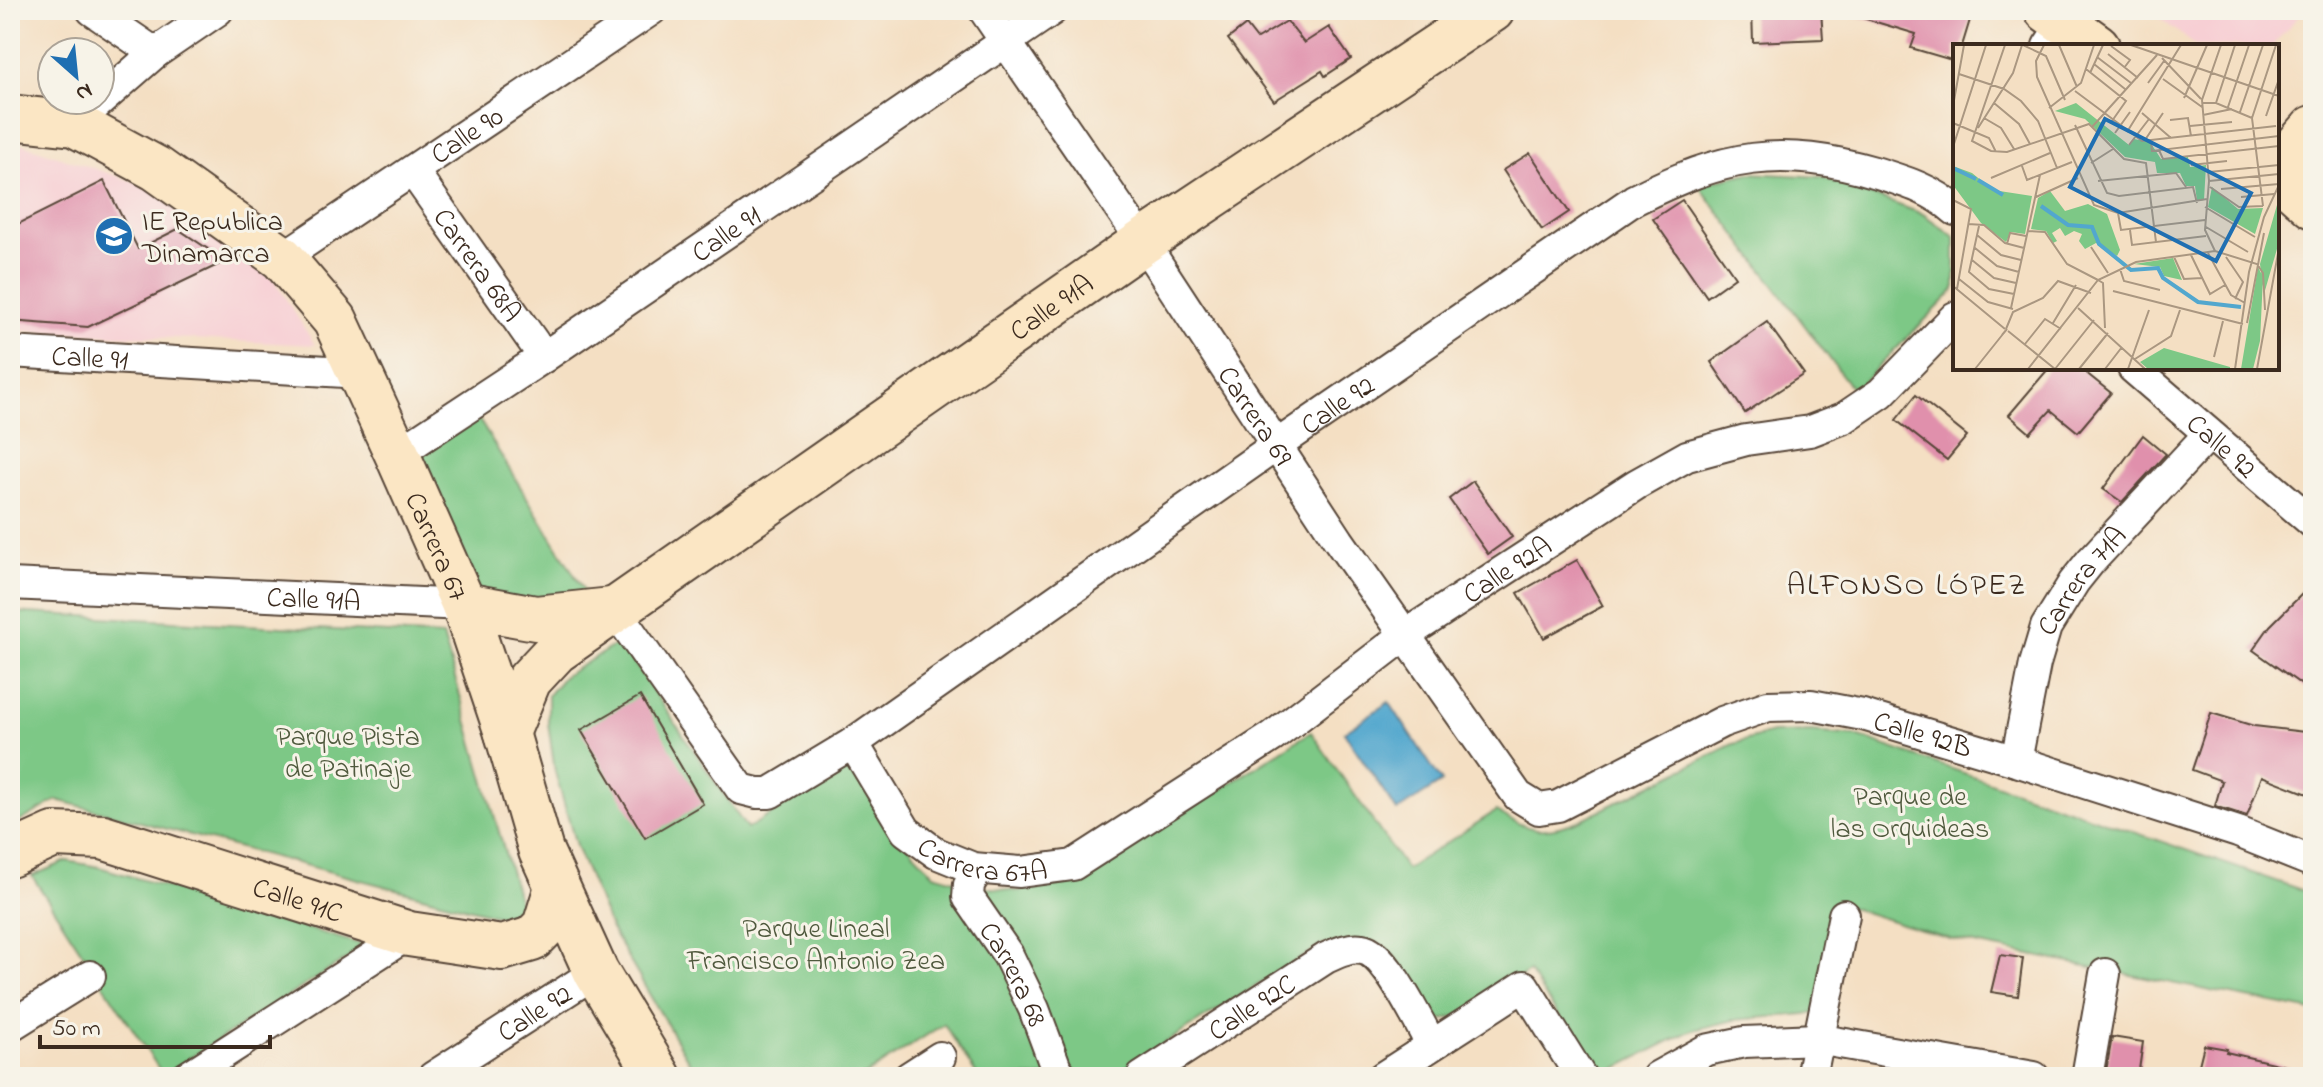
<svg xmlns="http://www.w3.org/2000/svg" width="2323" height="1087" viewBox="0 0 2323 1087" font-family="'Indie Flower',sans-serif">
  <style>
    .built { fill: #f7cfd4 }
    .green { fill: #7dc886; stroke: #5c7952; stroke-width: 2 }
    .water { fill: #52a7ce; stroke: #466876; stroke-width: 2 }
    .building { fill: #e090ac }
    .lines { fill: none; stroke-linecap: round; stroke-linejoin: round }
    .street-casing { stroke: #574537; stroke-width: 34 }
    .secondary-casing { stroke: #574537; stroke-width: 48 }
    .street { stroke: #fff; stroke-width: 30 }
    .secondary { stroke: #fbe6c4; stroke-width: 44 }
    .labels { text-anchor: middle; stroke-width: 6; stroke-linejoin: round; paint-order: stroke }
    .street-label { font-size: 28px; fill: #3b2a1e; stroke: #f7f3e8 }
    .poi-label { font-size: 28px; fill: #3b2a1e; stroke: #f7f3e8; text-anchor: start }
    .park-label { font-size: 28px; fill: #4f593d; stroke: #f7f3e8 }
    .neighbourhood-label { font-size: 30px; letter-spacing: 2px; fill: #3b2a1e; stroke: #f7f3e8 }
    .inset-river { fill: none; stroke: #52a7ce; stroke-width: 4 }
    .inset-road { fill: none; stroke: #aa9781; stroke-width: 2 }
    .view { fill: #1f6fb2; fill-opacity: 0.15; stroke: #1f6fb2; stroke-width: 4 }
    .inset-edge { fill: none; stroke: #3b2a1e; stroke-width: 4 }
  </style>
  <rect width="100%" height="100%" fill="#f7f3e8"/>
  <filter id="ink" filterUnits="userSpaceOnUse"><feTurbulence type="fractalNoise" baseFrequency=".0125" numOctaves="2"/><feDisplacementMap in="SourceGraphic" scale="16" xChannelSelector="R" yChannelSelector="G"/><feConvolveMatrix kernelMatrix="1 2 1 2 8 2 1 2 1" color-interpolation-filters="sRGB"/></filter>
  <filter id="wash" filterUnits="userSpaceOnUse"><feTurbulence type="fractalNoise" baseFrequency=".006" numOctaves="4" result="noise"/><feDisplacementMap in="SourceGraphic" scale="32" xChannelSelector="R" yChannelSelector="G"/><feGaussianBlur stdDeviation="1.8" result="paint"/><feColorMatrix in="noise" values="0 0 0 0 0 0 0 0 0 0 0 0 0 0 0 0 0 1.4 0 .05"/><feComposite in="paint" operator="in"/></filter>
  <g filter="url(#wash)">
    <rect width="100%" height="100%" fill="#f4dfc3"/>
    <!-- built -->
    <g class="built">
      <polygon points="2149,10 2304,10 2272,46 2196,46"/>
      <polygon points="10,144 22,144 164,192 274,280 315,345 10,330"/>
    </g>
    <!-- green -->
    <g class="green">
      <polygon points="1750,173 1822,177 1923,214 1955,237 1955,290 1854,391 1698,184"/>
      <polygon points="478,418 585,592 544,602 471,597 412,457"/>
      <polygon points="10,612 443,636 525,923 57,800 10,827"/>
      <path d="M620 642 747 829 854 762 913 852 934 874 975 886 1016 891 1050 887 1091 871 1311 732 1406 869 1496 811C1531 832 1542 835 1581 820L1733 744 1772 733 1811 732 1857 736 2313 894V1011L1950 939 1835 903 1817 1013 1734 1020 1690 1031 1599 1077 1529 972C1506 986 1455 1028 1429 1019L1393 955 1322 945 1110 1077H978L944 1024 862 1077H698L611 929 577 849 555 772 548 723V695L563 677Z"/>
      <polygon points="67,861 99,867 367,946 163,1075 32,876"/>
    </g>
    <!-- water -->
    <polygon class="water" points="1389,702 1442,782 1397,811 1344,732"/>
    <g id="blocks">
      <!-- building -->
      <g class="building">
        <polygon points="1752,10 1821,10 1823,39 1753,42"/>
        <polygon points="1857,10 1973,10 1962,46 1955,46 1955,61 1911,48 1916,34 1856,16"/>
        <polygon points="1287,21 1304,43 1329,27 1351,59 1325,76 1322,71 1274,101 1228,39 1246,25 1257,39"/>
        <polygon points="1530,153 1569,212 1542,230 1503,170"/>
        <polygon points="104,181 138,249 178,229 226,261 88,327 10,321 10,228"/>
        <polygon points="1682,200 1735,277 1707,297 1653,219"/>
        <polygon points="1767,322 1804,374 1745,413 1711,362"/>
        <polygon points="2049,368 2080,368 2111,393 2078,432 2051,410 2030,433 2009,415"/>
        <polygon points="1916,395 1967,436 1947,460 1896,420"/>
        <polygon points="2143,435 2166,454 2122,502 2103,489"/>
        <polygon points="1473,481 1512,537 1488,554 1449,499"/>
        <polygon points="1577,560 1603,606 1544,638 1518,593"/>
        <polygon points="2313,583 2313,693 2253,650 2270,626"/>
        <polygon points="640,696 703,804 645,838 581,730"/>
        <polygon points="2211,713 2254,726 2313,733 2313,796 2262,776 2247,816 2215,806 2222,781 2192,770"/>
        <polygon points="2000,955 2023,958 2018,996 1991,992"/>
        <polygon points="2112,1037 2143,1042 2138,1077 2105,1077"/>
        <polygon points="2204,1045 2227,1049 2226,1052 2290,1067 2288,1077 2196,1077"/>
      </g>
    </g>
  </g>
  <g filter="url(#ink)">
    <use href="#blocks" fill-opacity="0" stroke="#574537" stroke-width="2"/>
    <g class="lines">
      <defs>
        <g id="street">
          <polyline points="92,10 155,53"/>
          <path id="s1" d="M984 10 1143 242 1339 541 1518 796 1539 809 1558 806 1722 722 1768 706 1811 705 1863 715 2016 761 2238 832 2313 862"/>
          <polyline points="2048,46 2064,22"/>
          <polyline points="74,124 155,53 218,10"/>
          <path id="s2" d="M413 171 544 357"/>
          <path id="s3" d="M282 258 651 10"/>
          <path id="s4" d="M10 352 361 373"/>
          <path id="s5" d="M2133 368 2313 523"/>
          <path id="s6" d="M397 454 544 357 1052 10"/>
          <path id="s7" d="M10 584 464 605"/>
          <path id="s8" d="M615 610 741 789 757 793H770L853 743 1277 445 1634 200C1724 155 1779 144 1878 173 1907 182 1933 190 1955 210"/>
          <path id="s9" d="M853 743 906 831 936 853 973 868 1020 872 1073 865 1272 737 1405 635 1637 484 1687 456 1746 440 1810 431 1844 418 1881 393 1955 317"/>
          <path id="s10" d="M2016 761 2035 664 2046 627 2074 582 2090 562 2209 434"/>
          <path id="s11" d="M976 873 969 884 968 897 1008 955 1034 1009 1056 1068 1063 1077"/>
          <polyline points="10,1026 90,976"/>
          <polyline points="187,1077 409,934"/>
          <path id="s12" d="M433 1077 596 972"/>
          <polyline points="909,1077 940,1057"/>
          <path id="s13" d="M1142 1077 1326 958C1337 953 1349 947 1362 949 1385 951 1419 1023 1431 1044"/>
          <polyline points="1383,1077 1524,986 1581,1077"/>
          <polyline points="1657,1077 1706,1050 1744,1042 1817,1039 2034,1077"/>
          <polyline points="1811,1077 1844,915"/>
          <polyline points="2087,1077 2105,974"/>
        </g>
        <g id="secondary">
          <polyline points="2047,10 2097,46"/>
          <path id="s14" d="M10 117 74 124 157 169 282 258 335 320 397 454 464 605 507 733 541 851 596 972 659 1077"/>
          <polyline points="2277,169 2313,128"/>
          <polyline points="2277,174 2313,206"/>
          <polyline points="464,605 536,618 612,610"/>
          <path id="s15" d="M507 733 529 680 556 651 1143 242 1492 10"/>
          <path id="s16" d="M10 855 54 835 103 837 409 934 502 948 532 939 545 926 557 887"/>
        </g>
      </defs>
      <!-- street casing -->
      <use href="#street" class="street-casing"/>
      <!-- secondary casing -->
      <use href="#secondary" class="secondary-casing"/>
      <!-- street -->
      <use href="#street" class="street"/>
      <!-- secondary -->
      <use href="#secondary" class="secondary"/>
    </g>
  </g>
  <!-- icons -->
  <defs>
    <symbol id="school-disc" viewBox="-11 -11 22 22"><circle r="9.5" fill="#1f6fb2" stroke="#f7f3e8"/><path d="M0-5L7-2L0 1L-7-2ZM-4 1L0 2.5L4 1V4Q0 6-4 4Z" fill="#fff"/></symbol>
  </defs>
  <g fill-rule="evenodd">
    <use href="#school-disc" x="92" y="214" width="44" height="44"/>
  </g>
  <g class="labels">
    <!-- street labels -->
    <g class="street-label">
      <text dy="10" stroke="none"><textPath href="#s3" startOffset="222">Calle 90</textPath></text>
      <text dy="10" stroke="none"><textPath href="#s6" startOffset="396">Calle 91</textPath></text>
      <text dy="10" stroke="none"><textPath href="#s2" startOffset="114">Carrera 68A</textPath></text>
      <text dy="10" stroke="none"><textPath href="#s15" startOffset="700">Calle 91A</textPath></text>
      <text dy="10" stroke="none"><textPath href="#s4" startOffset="80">Calle 91</textPath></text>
      <text dy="10" stroke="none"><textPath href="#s8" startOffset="936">Calle 92</textPath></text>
      <text dy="10" stroke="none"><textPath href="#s1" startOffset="488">Carrera 69</textPath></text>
      <text dy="10" stroke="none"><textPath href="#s5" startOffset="118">Calle 92</textPath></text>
      <text dy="10" stroke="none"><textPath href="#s14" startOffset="642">Carrera 67</textPath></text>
      <text dy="10" stroke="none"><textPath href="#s9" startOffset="806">Calle 92A</textPath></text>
      <text dy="10" stroke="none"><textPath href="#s10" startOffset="196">Carrera 71A</textPath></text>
      <text dy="10" stroke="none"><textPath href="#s7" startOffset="304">Calle 91A</textPath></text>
      <text dy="10" stroke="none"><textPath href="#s1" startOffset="1386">Calle 92B</textPath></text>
      <text dy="10" stroke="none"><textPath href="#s9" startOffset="188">Carrera 67A</textPath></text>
      <text dy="10" stroke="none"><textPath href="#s16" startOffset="302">Calle 91C</textPath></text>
      <text dy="10" stroke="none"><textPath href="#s11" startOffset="116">Carrera 68</textPath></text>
      <text dy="10" stroke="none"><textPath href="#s13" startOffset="130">Calle 92C</textPath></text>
      <text dy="10" stroke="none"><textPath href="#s12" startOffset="120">Calle 92</textPath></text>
    </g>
    <!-- poi labels -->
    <g class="poi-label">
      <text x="142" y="230">IE Republica<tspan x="142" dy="32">Dinamarca</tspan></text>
    </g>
    <!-- park labels -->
    <g class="park-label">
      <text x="348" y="745">Parque Pista<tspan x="348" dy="32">de Patinaje</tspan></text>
      <text x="1910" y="805">Parque de<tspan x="1910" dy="32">las Orquideas</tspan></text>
      <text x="816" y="937">Parque Lineal<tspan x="816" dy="32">Francisco Antonio Zea</tspan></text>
    </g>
    <!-- neighbourhood labels -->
    <g class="neighbourhood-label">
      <text x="1907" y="594">ALFONSO LÓPEZ</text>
    </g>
  </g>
  <!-- overview -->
  <g transform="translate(1953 44)">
    <rect width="326" height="326" fill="#f4dfc3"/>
    <path d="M123 59 176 101 181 95 197 98 208 115 235 113 237 123 253 121 251 156 244 157 242 142H233L227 129H204L202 118 172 113 132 75 102 67ZM0 122 19 129 40 146 79 152 72 190 58 188 53 198 28 179 0 141ZM259 143 285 165 310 164 302 190 255 163ZM97 147 112 167 135 160 154 170 167 206 164 212 143 199 132 205 126 197 129 190 121 187 112 192 107 184 99 189 104 197 100 199 93 187 78 185 85 154ZM326 154V198L311 250 307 220ZM220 214 229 236 211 232 207 223 181 220ZM305 223 310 233 307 297 300 325H288ZM211 304 277 323V325H195L187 318Z" fill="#7dc886"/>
    <path class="inset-river" d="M0 124 23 135M25 136 50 151M88 162 115 181 139 183 146 200 178 226 205 224 210 234 245 258 288 263"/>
    <path class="inset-road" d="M52 1 19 97 38 107 54 108 136 80 171 115 193 119 203 198M70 1 93 12 112 56M91 1 83 17 84 33 141 161 165 169 254 155M106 1 124 43M178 1 326 52M158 2 177 16 171 24M155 10 185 34M144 13 178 39M209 14 248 55M141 20 172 45M133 25 173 57 159 77M137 29 150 1M6 30 51 45 68 57 85 77 104 124M210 35 249 63M195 39 211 17M122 47 189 97 323 82M231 54 254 1M41 59 66 80 77 100M249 59H263L299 74M263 59 282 1M0 62 11 1M275 63 296 1M96 64 128 39 141 1M287 68 310 1M189 69 218 94M250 71 279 65M313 72 326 35M31 74 48 84 61 105M217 76 235 74 238 92M0 79 36 94 43 108M122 81 154 149 166 152 240 143 244 159M237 82 279 78M139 83 204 11M25 84 60 29 69 1M174 88 228 1M162 89 177 68M192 96 210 69M198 97 199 107 326 92M176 101 196 75M0 103 33 1M206 106 210 115 326 102M138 119 160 105M238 121 274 117M69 122 74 136 119 118M256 128 326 121M38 134 97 109M145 137 223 129 233 143M256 137 326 130M257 143 286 163 310 162M268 145 326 140M83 153 125 134M288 153 321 150M0 156 18 165 4 245M310 162 299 74 323 1M252 163 302 193M165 169 168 186 252 176M15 180 31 181 52 199 71 204M26 182 16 228 36 245 61 250M253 183 295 208M177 186 179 201 253 192M75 187 92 188 114 220 145 236M24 191 48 211 68 216M54 200 57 189 73 192M138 203 155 229M22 204 44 222 66 228M262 207 252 186 256 137 249 56 268 1M255 209 278 251 292 259M238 211 257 250 272 241M221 213 231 235 249 234M273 213 290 238 282 255M19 216 41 234 63 239M167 225 171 237 207 246M6 235 35 258 60 265M145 236 150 239 152 284M0 242 52 285M160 247 290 280M58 264 87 131M125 264 192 325M100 279 123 241M294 279 311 189M53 285 60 268 90 254 105 237 138 249M55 287 102 325M72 300 92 275 108 285M261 313 270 277M182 315 218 292 227 266M22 325 54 285 49 291M75 325 145 236 183 218 262 207 304 220 310 229 312 266M102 325 141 276M126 325 155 289M152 325 169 303M175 325 196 266M282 325 296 228 311 173 326 141M304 325 326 204"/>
    <path class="view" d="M152 75 298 149 263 217 117 143Z"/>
    <rect width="326" height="326" class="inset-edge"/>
  </g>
  <!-- margin -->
  <rect width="2323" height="1087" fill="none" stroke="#f7f3e8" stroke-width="40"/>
  <!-- north arrow -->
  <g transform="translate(76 76) rotate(153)"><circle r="38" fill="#f7f3e8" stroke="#aca397" stroke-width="2"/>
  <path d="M0-6L14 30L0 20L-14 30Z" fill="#1f6fb2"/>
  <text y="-12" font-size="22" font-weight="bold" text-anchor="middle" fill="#3b2a1e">N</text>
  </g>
  <!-- scale -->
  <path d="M40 1035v12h230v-12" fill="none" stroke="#3b2a1e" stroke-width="4"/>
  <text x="52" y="1035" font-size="24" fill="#3b2a1e" stroke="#f7f3e8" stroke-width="6" paint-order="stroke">50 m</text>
</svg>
